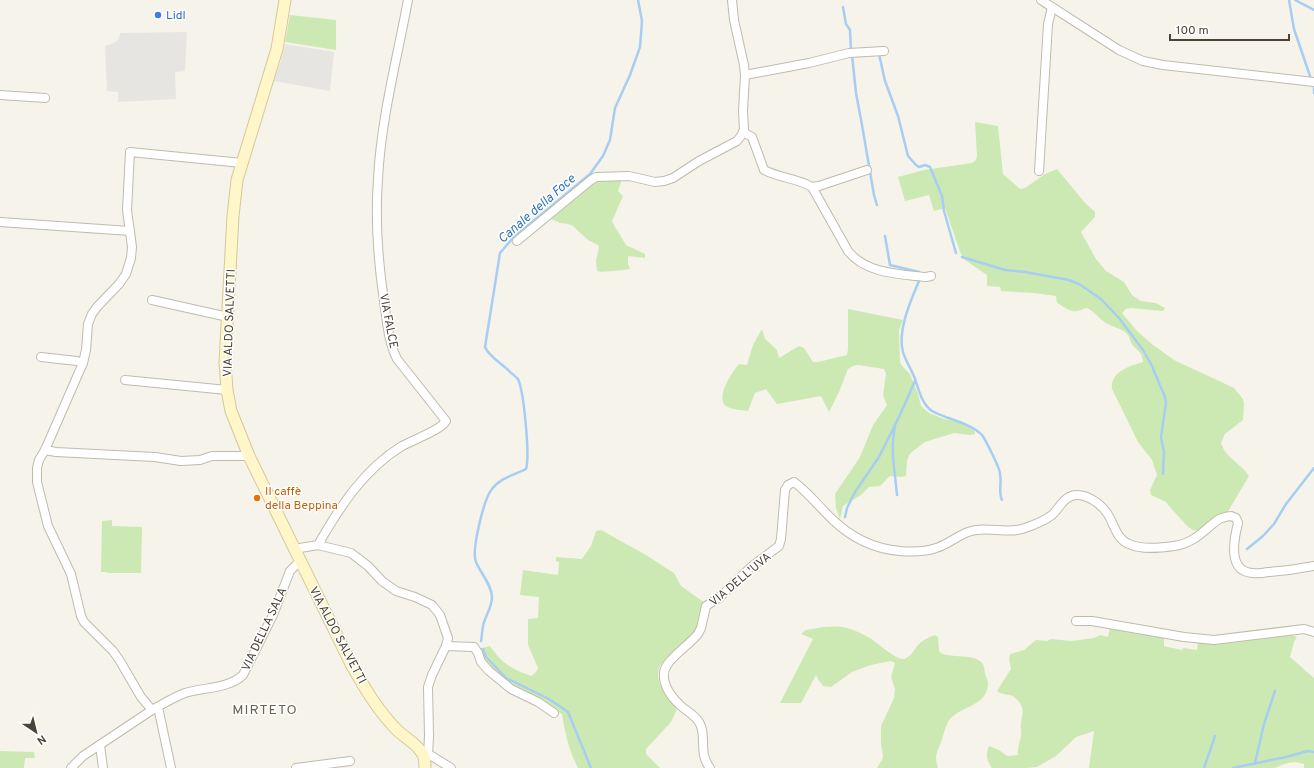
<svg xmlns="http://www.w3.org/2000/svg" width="1314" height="768" viewBox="0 0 1314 768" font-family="Overpass,sans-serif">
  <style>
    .green { fill: #cde9b3 }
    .parking { fill: #e7e5e2 }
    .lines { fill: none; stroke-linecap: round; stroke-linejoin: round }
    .stream { stroke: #a7cef2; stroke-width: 2.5 }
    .street-casing { stroke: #c1bbac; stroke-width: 10 }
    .secondary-casing { stroke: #d5c99a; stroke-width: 13 }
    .street { stroke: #fff; stroke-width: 8 }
    .secondary { stroke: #fff6ca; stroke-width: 11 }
    .shop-dot { fill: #3f7fe0; stroke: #fff; stroke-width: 1.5 }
    .food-dot { fill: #e8710a; stroke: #fff; stroke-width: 1.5 }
    .labels { text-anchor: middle; stroke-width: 3; stroke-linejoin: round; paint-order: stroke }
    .shop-label { font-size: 12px; fill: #366cbe; stroke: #fff; text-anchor: start }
    .street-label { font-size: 12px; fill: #4a4438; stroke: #fff }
    .food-label { font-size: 12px; fill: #c56008; stroke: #fff; text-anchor: start }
    .water-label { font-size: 13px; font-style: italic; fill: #2e75b8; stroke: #fff }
    .quarter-label { font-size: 14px; letter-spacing: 1px; fill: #6c624f; stroke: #fff }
  </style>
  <rect width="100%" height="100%" fill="#f5f3ea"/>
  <!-- green -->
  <g class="green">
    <polygon points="290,15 336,20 336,50 285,42"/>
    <path d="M975 122 998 126 1003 174 1020 189 1025 188 1045 174 1057 169 1086 204 1095 212V217L1081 232 1096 259 1106 271 1124 282 1132 295 1141 301 1156 303 1165 308 1163 311 1131 308 1126 309 1122 313 1137 331 1153 345 1174 360 1234 388 1243 399 1244 404 1243 420 1225 434 1221 443C1226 459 1241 463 1249 476L1227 513 1200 531 1193 530 1188 527 1169 506 1166 502 1151 495 1150 490 1157 475 1152 460 1138 442 1112 389C1110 372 1129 366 1143 362 1142 350 1137 352 1132 344 1129 340 1130 336 1126 333 1121 328 1112 327 1106 323 1099 319 1095 311 1086 308 1071 314 1071 311 1057 303L1056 296 1034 293 1001 291 1000 287 987 286V275L965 260 960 252 945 208 934 211 929 195 905 201 898 177 924 170 972 163 976 160 977 156Z"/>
    <path d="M622 179 618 191 623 196 612 221 615 227 626 245 645 254V258L628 256V264L630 269C623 270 602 273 597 271L596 261 599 247 598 245 588 240 573 226 568 224 560 223 551 219 598 180Z"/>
    <path d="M848 309 903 320 899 330 900 362 903 367 910 374 918 394 921 406 929 413 944 419 960 422 974 429 975 434 970 435 954 433 925 442 913 451 909 455 907 461 906 476 901 477 890 476 880 486 869 487 861 495 843 506 840 519 836 508 835 494 860 457 873 425 887 405 883 396 886 374 884 369 858 365 853 366 848 369 839 392 829 412 821 396 777 404 766 389 755 393 748 411C742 410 732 410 726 406 715 398 732 372 739 364L747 365 753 345 762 329 765 339 777 350 779 358 799 346 804 348 813 362H818L847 355 848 349Z"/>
    <polygon points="112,520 112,526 142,527 141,573 108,573 107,572 101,572 102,521"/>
    <path d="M601 530 646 555 669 570 674 573 681 586 705 603C702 611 700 622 696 630 694 635 688 640 684 644 677 651 663 658 659 668 654 683 668 699 677 709L671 722 646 749V754L660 768H578C569 751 565 733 562 714L508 684 490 670 478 649 490 646C503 665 511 668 531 676L536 672 538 668 528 645V619L538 618 539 597 520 595 523 570 558 575 559 562 556 561V557L582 559 591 546 596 531Z"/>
    <path d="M824 627C830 627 836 626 842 627 850 628 861 633 868 637 876 641 895 660 904 659 911 657 914 649 919 644 923 640 929 637 935 635L938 637 939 651C941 653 944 655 947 655 957 657 971 655 980 661 985 665 984 669 985 674 986 677 988 680 988 683 988 706 961 706 950 719 945 725 944 735 941 742 937 752 934 757 938 768H877L882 760 883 756 881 743V726L894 698 895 689 891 677 895 663 891 661 885 662 871 665 852 672 831 687 823 686 818 679 816 675 801 703H780L813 639 801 634 806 630Z"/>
    <path d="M1110 627 1164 636V646L1182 650 1183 648 1197 650 1198 643H1233L1291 635 1297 637 1294 642 1290 657 1314 678V768H1304V764C1293 760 1285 763 1275 768H1089L1094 731 1076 737 1056 756 1037 767 1026 768H992C987 761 985 755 989 746L999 750 1007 756 1018 755C1017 748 1020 742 1021 736 1022 731 1020 727 1021 723 1023 711 1025 706 1014 697 1009 693 1003 696 997 691L1011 669 1009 659 1010 654 1024 650 1036 640 1047 641 1051 639 1071 641 1094 638 1100 635 1108 637Z"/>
    <polygon points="0,751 34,752 35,758 25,758 24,768 0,768"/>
  </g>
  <!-- parking -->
  <g class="parking">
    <polygon points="187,32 185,71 175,72 176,99 118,102 118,92 107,91 105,46 116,42 119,38 120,33"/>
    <polygon points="285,44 334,52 330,91 274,81 281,61"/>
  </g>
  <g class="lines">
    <!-- stream -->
    <g class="stream">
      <polyline points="1289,0 1294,29 1310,76"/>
      <polyline points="1295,0 1314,10"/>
      <polyline points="843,7 846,24 850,30 851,50"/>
      <polyline points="877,54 879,54 885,81 898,116 908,156 916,165 919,167 925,165 930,167 942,196 944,211 956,253"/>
      <polyline points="852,55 856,93 862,125 874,195 877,205"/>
      <polyline points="1314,88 1314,93"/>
      <polyline points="885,236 890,265 919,272"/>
      <polyline points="962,257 1005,270 1025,272 1069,280 1079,284 1101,299 1119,318 1143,350 1151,364 1165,397 1166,403 1161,437 1164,452 1163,474"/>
      <path d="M919 281C911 300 897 331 903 352 906 362 912 370 915 379 919 391 922 404 932 411 946 419 971 423 982 435 985 439 1000 468 1000 474 1002 483 998 492 1002 500"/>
      <path d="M895 426C890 449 895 472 897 495"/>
      <polyline points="845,517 847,508 855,492 879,457 899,417 915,381"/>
      <polyline points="1247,549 1263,536 1274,524 1286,504 1314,468"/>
      <path d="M481 641C482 636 482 631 483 626 485 616 492 608 492 597 491 583 481 574 476 562 471 551 484 498 492 489 500 478 514 475 526 469 530 456 524 392 518 379 516 377 513 374 511 373 503 364 489 357 485 347L500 253 513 238 590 174 603 156 610 140 615 108 630 75 640 47 642 21 638 0"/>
      <polyline points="483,649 486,657 506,678 549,699 568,712 591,768"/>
      <polyline points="1255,763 1264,724 1275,691"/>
      <polyline points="1204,768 1215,736"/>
      <polyline points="1233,768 1286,757 1308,751 1314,752"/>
    </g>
    <defs>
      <g id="street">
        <polyline points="1041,0 1119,50 1143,61 1163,65 1314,82"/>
        <polyline points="745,75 809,63 849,53 884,51"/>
        <polyline points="0,95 45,98"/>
        <path d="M743 132 752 137 764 170C779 178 797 178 812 187L819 186 867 170"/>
        <polyline points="1039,171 1048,24 1052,7"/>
        <path d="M812 187 848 251C866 274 900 274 926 277L931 276"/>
        <polyline points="0,222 130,231"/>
        <polyline points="517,241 591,180 596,177 629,176 655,182 664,181 673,178 699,161 737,141 741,136 744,130 743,111 745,75 744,65 734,20 732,0"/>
        <polyline points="152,300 228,317"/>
        <polyline points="41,357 77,361 83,363"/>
        <polyline points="125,380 227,390"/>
        <polyline points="45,450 56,452 155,457 181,461 200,460 212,456 249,456"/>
        <polyline points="318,545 351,553 368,566 382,581 396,591 415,597 432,605 440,615 448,638 446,646 432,675 428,687 429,736 428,755"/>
        <path d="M294 549 318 545C339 508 364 469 402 446 413 440 441 430 446 421L397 359C388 341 387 321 384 301 378 261 375 219 378 179 381 119 397 59 408 0"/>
        <polyline points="1076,621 1092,621 1184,637 1214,640 1304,629 1314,632"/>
        <polyline points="446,646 474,647 478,653 481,662 489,671 511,689 538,702 554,713"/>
        <polyline points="158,707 171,768"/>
        <path d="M152 710C163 704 174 697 185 693 205 687 228 689 243 675L273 615 290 571 297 564 301 563"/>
        <polyline points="100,745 103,768"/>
        <polyline points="424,754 430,755 451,768"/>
        <polyline points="71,768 83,756 152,710 141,697 120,661 113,651 84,622 81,616 71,574 48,526 37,482 37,468 39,460 45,450 83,363 86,350 88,324 92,314 97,307 119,284 126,274 131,258 132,247 127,210 130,152 242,163"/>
        <polyline points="296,768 350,761"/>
        <path d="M710 768C698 753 707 738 700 724 696 715 687 712 680 705 670 696 658 679 667 665 675 653 689 645 698 634L701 628 706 606 720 597 751 567 779 546 781 539 785 490 788 485 794 482C809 493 820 508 833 520 852 538 875 549 900 551 912 552 925 552 936 548 947 545 957 536 968 532 987 525 1007 535 1025 528 1034 525 1044 521 1052 515 1060 508 1064 495 1077 495 1088 495 1101 504 1107 513 1114 523 1116 539 1129 544 1142 550 1160 548 1174 546 1189 544 1199 536 1210 526 1214 523 1218 519 1222 518 1225 517 1228 516 1231 516L1236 518 1238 523C1234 539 1227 572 1253 573 1258 574 1263 573 1268 572 1284 571 1299 569 1314 566"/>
      </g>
      <path id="secondary" d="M285 0 277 49 237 180 233 216 225 362 227 390 231 411 249 456 351 664C364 687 378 711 397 730 405 738 416 743 422 753 425 757 425 763 425 768"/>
    </defs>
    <!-- street casing -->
    <use href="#street" class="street-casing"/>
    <!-- secondary casing -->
    <use href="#secondary" class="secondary-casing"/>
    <!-- street -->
    <use href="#street" class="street"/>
    <!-- secondary -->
    <use href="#secondary" class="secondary"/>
  </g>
  <!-- markers -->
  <circle class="shop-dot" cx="158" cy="15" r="4"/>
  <circle class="food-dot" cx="257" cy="498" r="4"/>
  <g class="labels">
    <!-- shop labels -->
    <g class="shop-label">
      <text x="166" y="19">Lidl</text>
    </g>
    <!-- street labels -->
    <g class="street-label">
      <text transform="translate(389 321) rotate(79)" y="4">VIA FALCE</text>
      <text transform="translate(229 323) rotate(-88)" y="4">VIA ALDO SALVETTI</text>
      <text transform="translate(740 579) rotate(-40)" y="4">VIA DELL'UVA</text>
      <text transform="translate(264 629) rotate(-65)" y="4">VIA DELLA SALA</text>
      <text transform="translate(338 635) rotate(62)" y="4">VIA ALDO SALVETTI</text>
    </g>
    <!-- food labels -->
    <g class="food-label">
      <text x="265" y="495">Il caffè<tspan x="265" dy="14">della Beppina</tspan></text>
    </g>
    <!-- water labels -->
    <g class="water-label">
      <text transform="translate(536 208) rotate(-41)" y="5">Canale della Foce</text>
    </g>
    <!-- quarter labels -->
    <g class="quarter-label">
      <text x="265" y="714">MIRTETO</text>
    </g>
  </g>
  <!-- north arrow -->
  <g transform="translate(36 732) rotate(145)" stroke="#ffffff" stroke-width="3" paint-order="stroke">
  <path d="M0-3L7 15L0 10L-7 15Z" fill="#4a4438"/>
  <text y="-6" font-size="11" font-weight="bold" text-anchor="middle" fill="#4a4438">N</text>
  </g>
  <!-- scale -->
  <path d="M1170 34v6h119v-6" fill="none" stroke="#4a4438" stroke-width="2"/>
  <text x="1176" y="34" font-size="12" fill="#4a4438" stroke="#ffffff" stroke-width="3" paint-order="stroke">100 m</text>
</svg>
